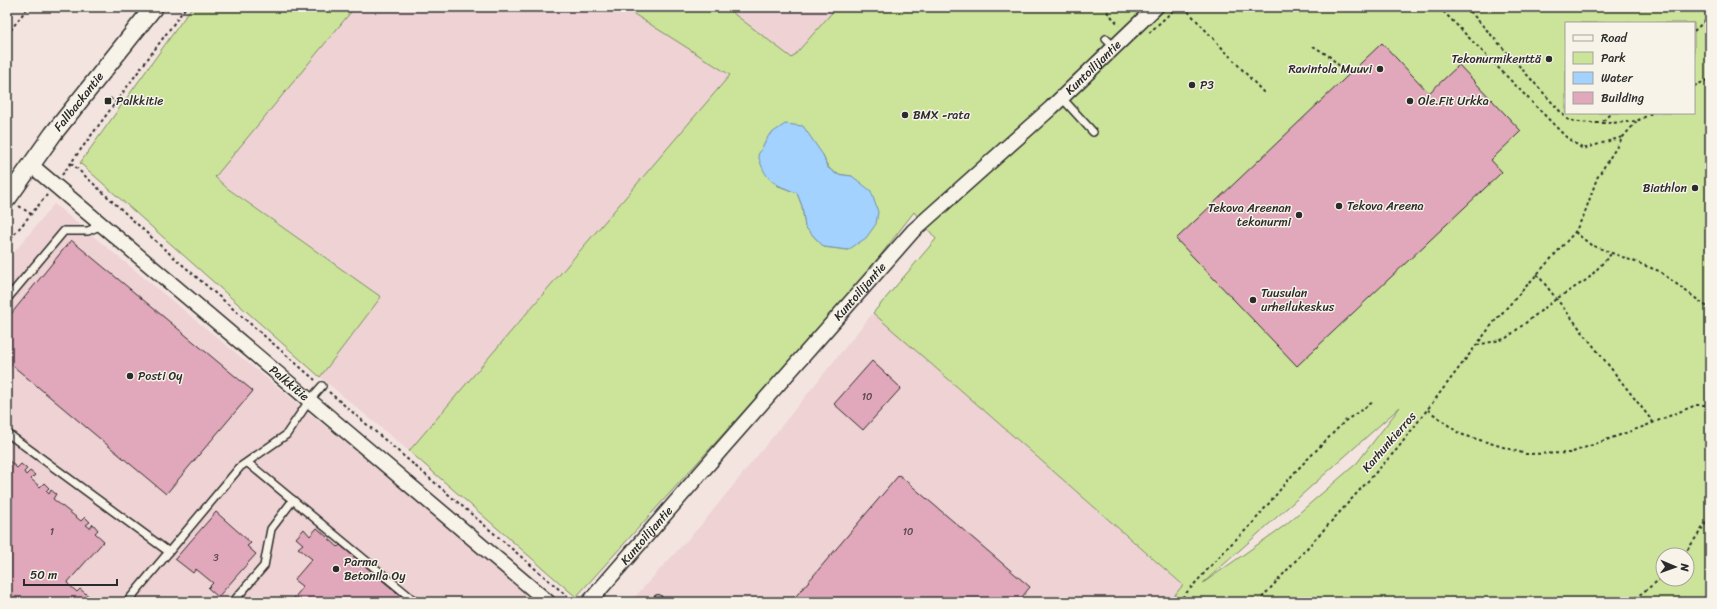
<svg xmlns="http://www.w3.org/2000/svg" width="1717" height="609" viewBox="0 0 1717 609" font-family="Sriracha,sans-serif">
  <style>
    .built { fill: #eed2d4 }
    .green { fill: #cbe49a; stroke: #7b8862; fill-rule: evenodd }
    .water { fill: #a3d2ff; stroke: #738faa }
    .building { fill: #e1a8bb; stroke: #2b2b2b }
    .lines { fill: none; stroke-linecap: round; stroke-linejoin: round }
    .service-casing { stroke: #2b2b2b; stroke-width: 10 }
    .minor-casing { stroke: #2b2b2b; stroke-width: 17 }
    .tertiary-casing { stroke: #2b2b2b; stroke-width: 20 }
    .path { stroke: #2b2b2b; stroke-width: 2; stroke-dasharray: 3 3; stroke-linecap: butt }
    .service { stroke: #f7f3e8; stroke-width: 7 }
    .minor { stroke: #f7f3e8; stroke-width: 14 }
    .tertiary { stroke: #f7f3e8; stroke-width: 17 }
    .poi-dot { fill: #2b2b2b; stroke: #f7f3e8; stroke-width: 1.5 }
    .labels { text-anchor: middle; stroke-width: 3; stroke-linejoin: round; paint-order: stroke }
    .number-label { font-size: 10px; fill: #584a4f }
    .poi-label { font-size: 12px; fill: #2b2b2b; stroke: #f7f3e8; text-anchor: start }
    .street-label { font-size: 12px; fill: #2b2b2b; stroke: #f7f3e8 }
  </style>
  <rect width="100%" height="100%" fill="#f3e4df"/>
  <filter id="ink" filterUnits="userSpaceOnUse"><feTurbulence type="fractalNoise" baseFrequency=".025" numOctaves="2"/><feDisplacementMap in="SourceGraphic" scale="8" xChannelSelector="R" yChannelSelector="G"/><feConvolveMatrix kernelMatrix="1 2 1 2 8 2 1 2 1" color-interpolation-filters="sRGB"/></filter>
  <g filter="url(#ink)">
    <!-- built -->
    <g class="built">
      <polygon points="349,7 623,7 730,75 409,451 320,377 381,297 227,187 215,177 334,24"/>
      <polygon points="725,7 837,7 792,58"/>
      <polygon points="54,204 540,602 7,602 7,261"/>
      <polygon points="873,313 1183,586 1169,602 630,602 702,524"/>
    </g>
    <!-- green -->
    <g class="green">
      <polygon points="192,7 355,7 215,177 227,188 381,297 320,377 80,163"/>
      <path d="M623 7H725L792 58 837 7H1710V602H1169L1183 585 873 313 936 239 914 212 855 288 576 597 409 451 730 75ZM1566 23H1694V113H1566ZM823 155C829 173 834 174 852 176L848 250 824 247 805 227 802 206 797 193 776 185ZM1400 407 1357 463 1284 526 1203 583ZM1663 555H1687V579H1663Z"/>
    </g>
    <!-- water -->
    <path class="water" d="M785 124 803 126 823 155 827 167 836 174 852 176 871 191 878 212 876 224 866 238 848 250 824 247 805 227 802 206 797 193C772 183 766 182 758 155L769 135Z"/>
    <!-- building -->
    <g class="building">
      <polygon points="1382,43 1429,93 1459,65 1521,131 1491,160 1502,172 1297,366 1176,239"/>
      <polygon points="71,240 253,391 166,494 7,361 7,319"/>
      <polygon points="872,361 901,388 863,430 834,404"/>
      <polygon points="7,459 17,468 21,464 27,469 24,472 26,475 30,471 35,475 31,479 40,487 44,483 49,488 46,491 49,494 51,490 56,494 53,499 81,521 85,517 90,522 86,525 90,528 93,524 98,530 95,533 104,541 67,583 77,592 80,589 91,598 87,602 7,602"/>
      <polygon points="899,475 1030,587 1018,602 791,602"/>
      <polygon points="216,512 251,543 247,546 256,554 218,597 208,588 213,583 196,569 193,573 175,559"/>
      <polygon points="317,528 338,547 340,545 408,602 291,602 303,587 294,580 312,559 298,548 303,544 296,538 304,529 310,536"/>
    </g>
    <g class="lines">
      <defs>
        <g id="service">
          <polyline points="1106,39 1114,47"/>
          <polyline points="1062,98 1093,132"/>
          <polyline points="7,299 64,231 88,231 102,225"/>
          <polyline points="7,433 169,552"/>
          <polyline points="248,463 416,602"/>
          <polyline points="127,602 240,467 286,435 309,401 322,386"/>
          <polyline points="233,602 264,566 271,529 293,500"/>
          <polyline points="655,602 658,599"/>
        </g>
        <g id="minor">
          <path id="s1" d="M31 165 548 602"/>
          <path id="s2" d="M589 602 725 445 913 231 1051 108 1156 7"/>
        </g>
        <g id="tertiary">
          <path id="s3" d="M7 199 53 134 154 7"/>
        </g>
      </defs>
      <!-- service casing -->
      <use href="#service" class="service-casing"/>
      <!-- minor casing -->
      <use href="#minor" class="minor-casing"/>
      <!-- tertiary casing -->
      <use href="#tertiary" class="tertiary-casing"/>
      <!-- path -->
      <g class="path">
        <polyline points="1103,7 1119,25"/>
        <polyline points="1184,7 1264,93"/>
        <polyline points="1439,7 1565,136 1583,149 1622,137"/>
        <path d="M1466 7 1567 119C1579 125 1621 123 1635 121 1641 120 1647 115 1653 113"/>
        <polyline points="1694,31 1710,16"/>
        <polyline points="1149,33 1177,7"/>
        <polyline points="7,35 28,7"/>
        <polyline points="1313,46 1329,56 1349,75"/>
        <polyline points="1694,86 1710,79"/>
        <polyline points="110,98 116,103"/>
        <polyline points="1603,121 1611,113"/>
        <polyline points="71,163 162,247 315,380"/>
        <polyline points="62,175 186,7"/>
        <polyline points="19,206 31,214"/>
        <polyline points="1575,232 1591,245 1659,271 1710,309"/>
        <polyline points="7,243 47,195"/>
        <polyline points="1537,274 1653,422"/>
        <polyline points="1477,345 1505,339 1556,299 1588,279 1612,253"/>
        <polyline points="329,392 574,602"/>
        <polyline points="1428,410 1460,434 1526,454 1570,453 1645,426 1696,405 1710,405"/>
        <polyline points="1684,555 1710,517"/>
        <polyline points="1178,602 1229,546 1251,525 1294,473 1345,421 1373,402"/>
        <polyline points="1258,602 1398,448 1494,322 1575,232 1584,215 1597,178 1623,137 1637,121"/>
        <polyline points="1630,602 1663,577"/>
      </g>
      <!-- service -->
      <use href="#service" class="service"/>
      <!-- minor -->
      <use href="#minor" class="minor"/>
      <!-- tertiary -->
      <use href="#tertiary" class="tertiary"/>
    </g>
  </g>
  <!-- markers -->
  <g class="poi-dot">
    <circle cx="1549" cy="59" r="4"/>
    <circle cx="1380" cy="69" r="4"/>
    <circle cx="1192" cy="85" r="4"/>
    <rect x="104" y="97" width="8" height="8" rx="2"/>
    <circle cx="1410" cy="101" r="4"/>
    <circle cx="905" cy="115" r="4"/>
    <circle cx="1695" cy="188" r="4"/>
    <circle cx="1339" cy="206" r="4"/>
    <circle cx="1299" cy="215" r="4"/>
    <circle cx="1253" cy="300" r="4"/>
    <circle cx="130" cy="376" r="4"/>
    <circle cx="336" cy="569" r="4"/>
  </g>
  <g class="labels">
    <!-- number labels -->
    <g class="number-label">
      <text x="867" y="400">10</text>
      <text x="52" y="535">1</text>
      <text x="908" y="535">10</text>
      <text x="216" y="561">3</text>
    </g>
    <!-- poi labels -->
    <g class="poi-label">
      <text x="1541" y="63" text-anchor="end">Tekonurmikenttä</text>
      <text x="1372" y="73" text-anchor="end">Ravintola Muuvi</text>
      <text x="1200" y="89">P3</text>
      <text x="116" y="105">Palkkitie</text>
      <text x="1418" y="105">Ole.Fit Urkka</text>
      <text x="913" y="119">BMX -rata</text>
      <text x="1687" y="192" text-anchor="end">Biathlon</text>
      <text x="1347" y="210">Tekova Areena</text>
      <text x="1291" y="212" text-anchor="end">Tekova Areenan<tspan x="1291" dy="14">tekonurmi</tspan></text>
      <text x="1261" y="297">Tuusulan<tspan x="1261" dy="14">urheilukeskus</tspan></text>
      <text x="138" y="380">Posti Oy</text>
      <text x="344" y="566">Parma<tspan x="344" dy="14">Betonila Oy</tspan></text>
    </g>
    <!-- street labels -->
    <g class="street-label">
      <text dy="4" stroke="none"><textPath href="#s2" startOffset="736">Kuntoilijantie</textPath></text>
      <text dy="4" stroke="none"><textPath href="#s3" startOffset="121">Fallbackantie</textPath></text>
      <text dy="4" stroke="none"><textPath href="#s2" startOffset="412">Kuntoilijantie</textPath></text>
      <text dy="4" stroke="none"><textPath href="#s1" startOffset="338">Palkkitie</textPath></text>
      <text transform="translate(1389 442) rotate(-49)" y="4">Karhunkierros</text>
      <text dy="4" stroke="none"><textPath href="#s2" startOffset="88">Kuntoilijantie</textPath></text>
    </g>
  </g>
  <!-- margin -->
  <rect width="1717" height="609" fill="none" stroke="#f7f3e8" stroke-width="24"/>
  <rect x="12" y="12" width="1693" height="585" fill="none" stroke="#2b2b2b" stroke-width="1.5" filter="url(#ink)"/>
  <!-- legend -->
  <rect x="1565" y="22" width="130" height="92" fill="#f7f3e8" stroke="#a5a39c"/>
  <rect x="1573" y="35" width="20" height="6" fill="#f7f3e8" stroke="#a5a39c"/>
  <text x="1601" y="42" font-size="12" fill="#2b2b2b">Road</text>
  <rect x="1573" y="52" width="20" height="12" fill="#cbe49a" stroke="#a5a39c"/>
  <text x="1601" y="62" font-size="12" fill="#2b2b2b">Park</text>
  <rect x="1573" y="72" width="20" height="12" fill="#a3d2ff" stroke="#a5a39c"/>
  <text x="1601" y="82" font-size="12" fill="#2b2b2b">Water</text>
  <rect x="1573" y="92" width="20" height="12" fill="#e1a8bb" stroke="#a5a39c"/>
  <text x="1601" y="102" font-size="12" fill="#2b2b2b">Building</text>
  <!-- north arrow -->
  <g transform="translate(1675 567) rotate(92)"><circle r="19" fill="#f7f3e8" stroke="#a5a39c"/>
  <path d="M0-3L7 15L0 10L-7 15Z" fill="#2b2b2b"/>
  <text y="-6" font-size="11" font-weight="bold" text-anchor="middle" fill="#2b2b2b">N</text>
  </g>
  <!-- scale -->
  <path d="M24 579v6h93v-6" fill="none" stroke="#2b2b2b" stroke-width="2"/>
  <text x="30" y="579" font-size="12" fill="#2b2b2b" stroke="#f7f3e8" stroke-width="3" paint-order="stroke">50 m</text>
</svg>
